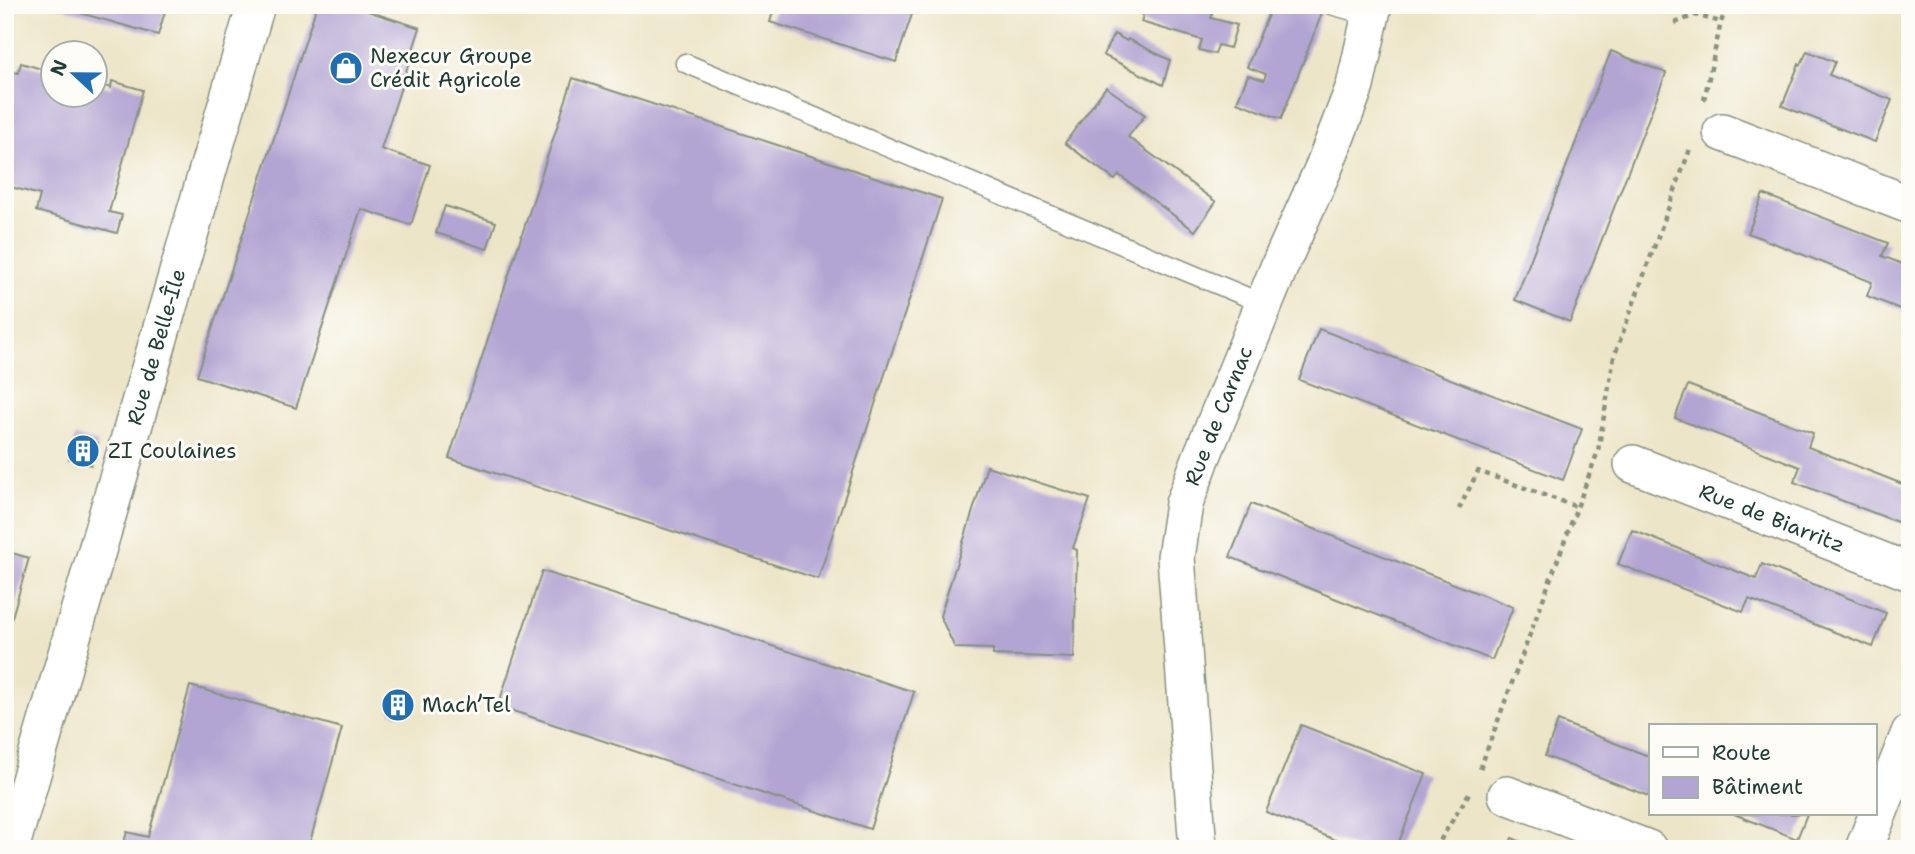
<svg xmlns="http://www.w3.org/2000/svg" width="1915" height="854" viewBox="0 0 1915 854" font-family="'Shantell Sans',sans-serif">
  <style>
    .building { fill: #b3a5d3 }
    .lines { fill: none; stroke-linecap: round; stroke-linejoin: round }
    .lane-casing { stroke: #86917e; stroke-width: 21 }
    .street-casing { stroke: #86917e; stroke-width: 40 }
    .path { stroke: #86917e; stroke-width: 4.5; stroke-dasharray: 5 5; stroke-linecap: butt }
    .lane { stroke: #fff; stroke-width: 18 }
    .street { stroke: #fff; stroke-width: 37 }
    .labels { text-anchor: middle; stroke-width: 6; stroke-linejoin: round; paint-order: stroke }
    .poi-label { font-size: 21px; fill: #1f3d34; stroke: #fdfcf7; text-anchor: start }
    .street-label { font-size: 21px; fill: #1f3d34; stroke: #fdfcf7 }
  </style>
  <rect width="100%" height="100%" fill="#fdfcf7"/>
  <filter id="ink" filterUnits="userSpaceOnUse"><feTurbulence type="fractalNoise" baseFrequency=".0143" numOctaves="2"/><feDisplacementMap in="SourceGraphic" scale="14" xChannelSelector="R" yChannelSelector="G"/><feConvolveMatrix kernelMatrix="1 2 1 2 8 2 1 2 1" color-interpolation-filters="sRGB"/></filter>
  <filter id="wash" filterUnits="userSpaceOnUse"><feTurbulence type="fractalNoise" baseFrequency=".00686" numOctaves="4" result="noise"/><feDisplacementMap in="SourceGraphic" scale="28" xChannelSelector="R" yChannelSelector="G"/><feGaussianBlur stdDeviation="1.57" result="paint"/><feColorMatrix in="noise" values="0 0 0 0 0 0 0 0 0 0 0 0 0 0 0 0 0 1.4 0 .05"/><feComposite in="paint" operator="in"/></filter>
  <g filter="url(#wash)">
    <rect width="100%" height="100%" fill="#ede5c8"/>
    <g id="blocks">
      <!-- building -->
      <g class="building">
        <polygon points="52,5 167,5 158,35"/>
        <polygon points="317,5 349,5 420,28 381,149 430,165 411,225 361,209 296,408 197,376"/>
        <polygon points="775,5 915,5 896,62 770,22"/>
        <polygon points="1146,5 1171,5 1191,11 1193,5 1215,5 1211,18 1237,25 1230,48 1218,45 1215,54 1199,50 1202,40 1141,22"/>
        <polygon points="1272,5 1302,5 1322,13 1281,119 1237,102 1248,75 1264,80 1266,74 1247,67"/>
        <polygon points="1114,34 1127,41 1128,39 1170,60 1163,85 1103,55"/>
        <polygon points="1611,51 1666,73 1570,322 1515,300"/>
        <polygon points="1807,51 1835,62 1829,75 1892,100 1875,142 1782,106 1799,64 1801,65"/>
        <polygon points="21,63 52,72 52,94 94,94 94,83 111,88 112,81 143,90 109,212 122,215 117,233 36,211 40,195 11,187 5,203 5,70 18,73"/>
        <polygon points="573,78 942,199 818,579 449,458"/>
        <polygon points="1106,87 1145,115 1128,137 1216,202 1195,231 1119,175 1115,180 1065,143"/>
        <polygon points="1763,194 1888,243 1882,256 1910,267 1910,313 1867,296 1872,282 1748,233"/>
        <polygon points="445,206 496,222 487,249 436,233"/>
        <polygon points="1319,329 1582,429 1563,480 1299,380"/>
        <polygon points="1688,385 1813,433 1808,447 1910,487 1910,527 1794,482 1800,467 1675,418"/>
        <polygon points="75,436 98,443 91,465 69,459"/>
        <polygon points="987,466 1090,499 1073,548 1077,550 1074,658 993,655 993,649 955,648 940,616"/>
        <polygon points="1251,504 1513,607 1492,660 1230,557"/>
        <polygon points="1632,530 1756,579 1762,564 1886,613 1873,647 1749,599 1743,612 1618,564"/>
        <polygon points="5,551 29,558 6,638 5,638"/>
        <polygon points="542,571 914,692 870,829 498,706"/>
        <polygon points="190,686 342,728 308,849 122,849 127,832 148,837"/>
        <polygon points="396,695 406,699 399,715 390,711"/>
        <polygon points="1558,721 1651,757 1651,797 1545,756"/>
        <polygon points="1301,725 1426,774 1396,849 1358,849 1266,812"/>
        <polygon points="1734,814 1807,814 1797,839"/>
        <polygon points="1512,838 1529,845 1530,842 1548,849 1507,849"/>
      </g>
    </g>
  </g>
  <g filter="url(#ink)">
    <use href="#blocks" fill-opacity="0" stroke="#86917e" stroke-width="2"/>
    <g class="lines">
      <defs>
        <g id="lane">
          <polyline points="1331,5 1370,16"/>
          <polyline points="685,63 1264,304"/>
        </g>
        <g id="street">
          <polyline points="1722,132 1910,205"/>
          <path id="s1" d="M1633 464 1910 572"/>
          <polyline points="1507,795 1648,849"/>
          <path id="s2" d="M10 849 256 5"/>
          <path id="s3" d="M1198 849 1176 557 1184 504 1202 456 1280 265 1324 167 1355 86 1373 5"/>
          <polyline points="1864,849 1910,733"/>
        </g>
      </defs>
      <!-- lane casing -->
      <use href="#lane" class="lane-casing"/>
      <!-- street casing -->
      <use href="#street" class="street-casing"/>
      <!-- path -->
      <g class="path">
        <polyline points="1675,23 1695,15 1721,22"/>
        <polyline points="1704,100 1721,22 1728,5"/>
        <polyline points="1459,509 1478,471 1577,507"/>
        <polyline points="1480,769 1598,451 1614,357 1690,149"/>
        <polyline points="1435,849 1471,790"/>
      </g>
      <!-- lane -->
      <use href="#lane" class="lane"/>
      <!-- street -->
      <use href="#street" class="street"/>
    </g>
  </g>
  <!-- icons -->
  <defs>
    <symbol id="shop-disc" viewBox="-11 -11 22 22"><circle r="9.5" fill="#1f6fb2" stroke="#fdfcf7"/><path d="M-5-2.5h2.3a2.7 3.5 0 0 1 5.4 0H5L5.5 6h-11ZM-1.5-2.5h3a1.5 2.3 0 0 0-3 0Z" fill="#fff"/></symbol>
    <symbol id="building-disc" viewBox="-11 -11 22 22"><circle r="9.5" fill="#1f6fb2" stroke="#fdfcf7"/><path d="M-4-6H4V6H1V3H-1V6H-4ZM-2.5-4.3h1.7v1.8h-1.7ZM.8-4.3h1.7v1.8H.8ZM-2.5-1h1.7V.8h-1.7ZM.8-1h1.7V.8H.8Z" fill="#fff"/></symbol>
  </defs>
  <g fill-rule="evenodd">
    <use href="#shop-disc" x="327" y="49" width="38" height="38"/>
    <use href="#building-disc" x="64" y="432" width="38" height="38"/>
    <use href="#building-disc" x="379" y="686" width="38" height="38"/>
  </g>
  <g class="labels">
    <!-- poi labels -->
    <g class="poi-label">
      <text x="370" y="63">Nexecur Groupe<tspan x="370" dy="24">Crédit Agricole</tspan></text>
      <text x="108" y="458">ZI Coulaines</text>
      <text x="422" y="712">Mach’Tel</text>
    </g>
    <!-- street labels -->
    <g class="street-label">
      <text dy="7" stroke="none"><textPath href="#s2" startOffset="523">Rue de Belle-Île</textPath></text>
      <text dy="7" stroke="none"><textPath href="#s3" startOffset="441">Rue de Carnac</textPath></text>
      <text dy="7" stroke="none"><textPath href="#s1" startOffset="149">Rue de Biarritz</textPath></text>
    </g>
  </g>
  <!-- margin -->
  <rect width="1915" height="854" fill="none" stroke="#fdfcf7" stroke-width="28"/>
  <!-- legend -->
  <rect x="1649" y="724" width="228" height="91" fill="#fdfcf7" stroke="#a4b0a9" stroke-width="2"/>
  <rect x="1663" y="747" width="35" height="10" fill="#ffffff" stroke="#a4b0a9" stroke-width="2"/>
  <text x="1712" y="760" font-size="21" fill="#1f3d34">Route</text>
  <rect x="1663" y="777" width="35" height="21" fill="#b3a5d3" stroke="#a4b0a9" stroke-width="2"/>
  <text x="1712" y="794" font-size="21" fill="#1f3d34">Bâtiment</text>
  <!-- north arrow -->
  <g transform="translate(74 74) rotate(292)"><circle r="33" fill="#fdfcf7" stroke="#a4b0a9" stroke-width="2"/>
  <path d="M0-5L12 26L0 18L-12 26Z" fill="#1f6fb2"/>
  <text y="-10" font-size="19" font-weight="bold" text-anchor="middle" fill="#1f3d34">N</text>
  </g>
</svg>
